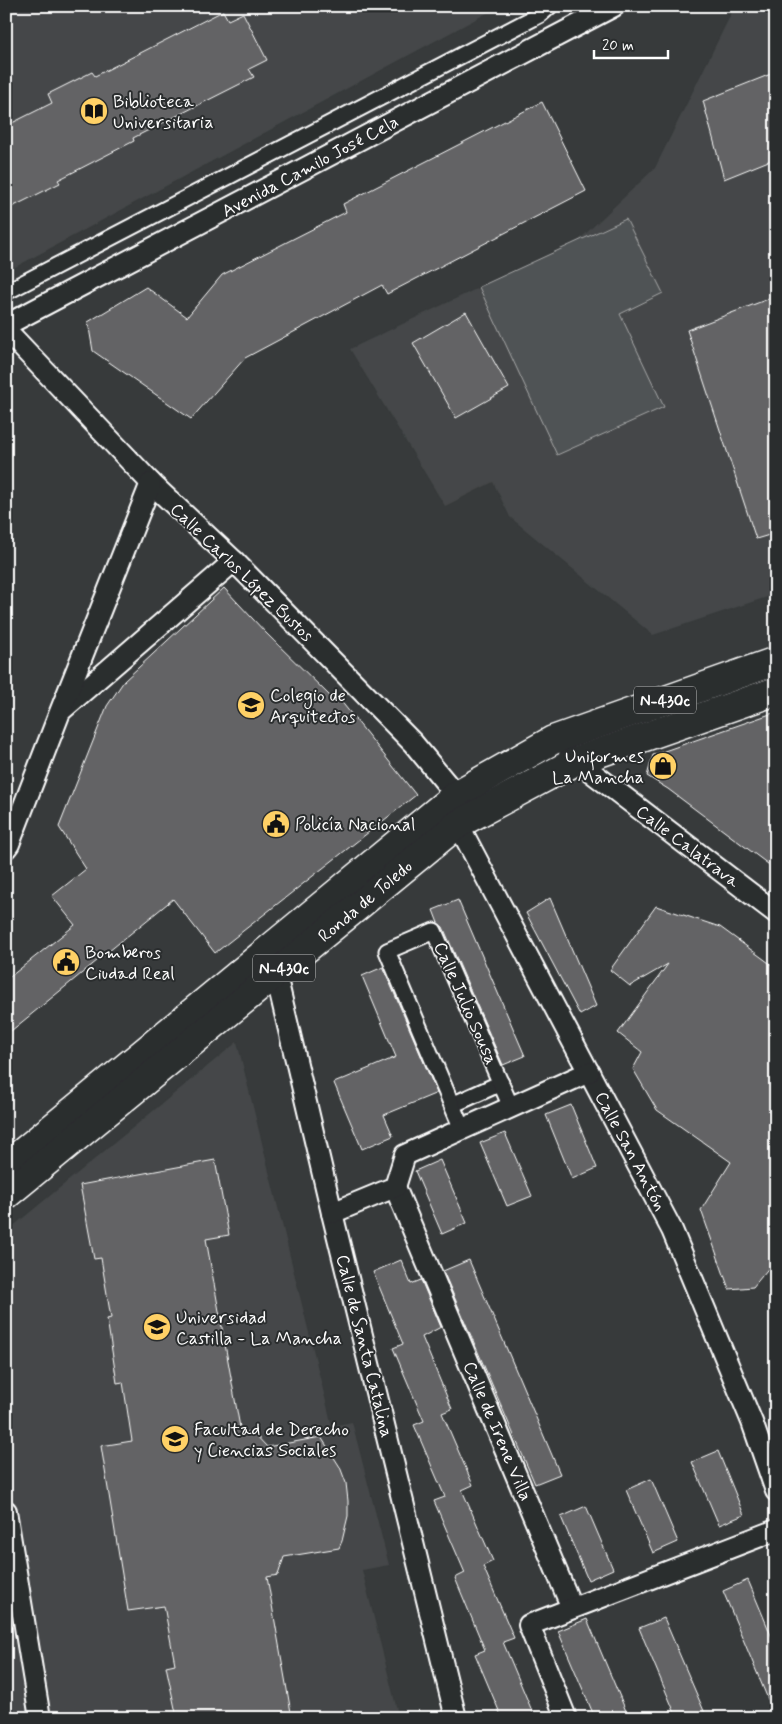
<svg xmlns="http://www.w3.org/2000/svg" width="782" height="1724" viewBox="0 0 782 1724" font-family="Mynerve,sans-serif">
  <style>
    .built { fill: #444748 }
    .green { fill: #505354; stroke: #a8a9aa }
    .building { fill: #636465; stroke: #fff }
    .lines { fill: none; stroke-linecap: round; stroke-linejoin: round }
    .pedestrian-casing { stroke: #fff; stroke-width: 19 }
    .minor-casing { stroke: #fff; stroke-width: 24 }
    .trunk-casing { stroke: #fff; stroke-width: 31 }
    .pedestrian { stroke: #2a2d2e; stroke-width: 15 }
    .minor { stroke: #2a2d2e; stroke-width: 20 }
    .trunk { stroke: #2a2d2e; stroke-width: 28 }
    .labels { text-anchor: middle; stroke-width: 4; stroke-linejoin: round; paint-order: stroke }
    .shield { fill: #2a2d2e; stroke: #bfc0c0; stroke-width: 1 }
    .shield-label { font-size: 16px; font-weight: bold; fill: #fff }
    .poi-label { font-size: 18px; fill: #fff; stroke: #2a2d2e; text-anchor: start }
    .street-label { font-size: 18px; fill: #fff; stroke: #2a2d2e }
  </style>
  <rect width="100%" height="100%" fill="#373a3b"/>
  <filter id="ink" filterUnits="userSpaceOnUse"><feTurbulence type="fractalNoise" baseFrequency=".02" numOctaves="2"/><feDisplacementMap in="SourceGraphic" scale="10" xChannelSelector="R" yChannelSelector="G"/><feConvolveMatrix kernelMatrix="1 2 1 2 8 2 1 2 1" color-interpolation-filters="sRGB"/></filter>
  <g filter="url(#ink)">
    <!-- built -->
    <g class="built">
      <polygon points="6,6 500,6 6,272"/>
      <polygon points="735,6 776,6 776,594 653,635 510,517 493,482 445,506 350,349 579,240 655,168"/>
      <polygon points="237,1042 332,1426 352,1422 389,1565 362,1570 399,1718 6,1718 6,1232"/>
    </g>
    <!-- green -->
    <polygon class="green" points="626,219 663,293 620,314 664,407 557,455 479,287"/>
    <!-- building -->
    <g class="building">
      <polygon points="223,11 228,20 243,13 267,60 249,69 254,77 133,138 134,141 58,180 60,183 6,210 6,126 52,103 48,94 92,72 95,76"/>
      <polygon points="776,72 776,158 724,179 703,101"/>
      <polygon points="542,102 586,191 387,294 382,285 245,358 191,419 93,351 88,322 146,287 187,317 222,275 346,212 343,204"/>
      <polygon points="776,296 776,533 756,539 687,330"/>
      <polygon points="466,312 509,388 456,418 413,343"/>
      <polygon points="224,588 266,633 332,698 336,695 416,795 215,953 173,899 6,1035 6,980 75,925 52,896 86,869 59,827 107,706 124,681"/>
      <polygon points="776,712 776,870 668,789 647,776 653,755"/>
      <polygon points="550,898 596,1006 580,1015 526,913"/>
      <polygon points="458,900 525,1056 503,1065 443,927 438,923 433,910"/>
      <polygon points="656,906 720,927 776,968 776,1259 753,1287 729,1289 701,1210 731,1162 657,1110 633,1069 642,1052 618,1033 668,964 630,986 610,970"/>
      <polygon points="383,967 437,1093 384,1115 393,1136 362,1149 334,1083 396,1057 362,976"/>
      <polygon points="571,1105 597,1168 572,1179 546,1115"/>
      <polygon points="505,1133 532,1196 507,1206 480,1143"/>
      <polygon points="215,1160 229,1235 206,1239 241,1433 252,1431 267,1447 321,1437 340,1467 346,1483 348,1501 348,1516 342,1541 339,1548 284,1557 278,1575 267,1577 292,1718 177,1718 166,1666 175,1664 164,1606 128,1611 101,1446 132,1441 123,1382 117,1383 107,1319 111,1318 101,1258 94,1259 80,1185"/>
      <polygon points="440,1160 467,1223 442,1234 415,1171"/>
      <polygon points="401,1260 411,1284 421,1280 441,1327 422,1337 452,1409 442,1413 473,1485 462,1490 493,1561 483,1566 514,1638 503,1642 535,1718 502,1718 475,1654 485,1650 455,1578 465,1573 434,1501 445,1497 414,1425 424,1421 393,1348 403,1344 373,1272"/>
      <polygon points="469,1260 560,1474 535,1484 443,1271"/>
      <polygon points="718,1451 744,1515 719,1525 692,1462"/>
      <polygon points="651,1479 678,1542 653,1553 626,1490"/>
      <polygon points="586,1506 613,1569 588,1580 561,1517"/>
      <polygon points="748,1580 776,1647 775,1716 723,1591"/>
      <polygon points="664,1618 691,1681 707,1718 677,1718 639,1628"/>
      <polygon points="587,1619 617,1690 629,1718 595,1718 558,1631"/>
    </g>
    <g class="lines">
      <defs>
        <g id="pedestrian">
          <polyline points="6,292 541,14 550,6"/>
          <polyline points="452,1105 501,1083"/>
          <polyline points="462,1129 387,951 434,931 511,1107"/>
        </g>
        <g id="minor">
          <polyline points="6,325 614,6"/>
          <polyline points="6,330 151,483 234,561 413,743 456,795 458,824 672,1230 752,1422 776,1491"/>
          <polyline points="63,709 234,561"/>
          <polyline points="569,755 776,913"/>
          <polyline points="6,848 9,844 60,712 151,483"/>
          <polyline points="276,975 332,1213 456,1718"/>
          <polyline points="395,1187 572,1608"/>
          <polyline points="332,1213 395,1187 405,1155 589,1072"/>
          <polyline points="6,1511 40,1718"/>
          <polyline points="566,1718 529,1625 776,1530"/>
        </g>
        <g id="trunk">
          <polyline points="6,1166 456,795 553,740 776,661"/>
          <polyline points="6,1195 458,824 576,761 776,691"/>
        </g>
      </defs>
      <!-- pedestrian casing -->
      <use href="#pedestrian" class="pedestrian-casing"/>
      <!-- minor casing -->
      <use href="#minor" class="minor-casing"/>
      <!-- trunk casing -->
      <use href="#trunk" class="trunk-casing"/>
      <!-- pedestrian -->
      <use href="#pedestrian" class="pedestrian"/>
      <!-- minor -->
      <use href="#minor" class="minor"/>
      <!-- trunk -->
      <use href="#trunk" class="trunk"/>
    </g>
  </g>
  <!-- icons -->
  <defs>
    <symbol id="library-disc" viewBox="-11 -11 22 22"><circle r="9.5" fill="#ffd166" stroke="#2a2d2e"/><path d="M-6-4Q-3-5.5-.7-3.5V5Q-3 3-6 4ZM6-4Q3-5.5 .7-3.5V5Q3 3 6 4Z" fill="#111"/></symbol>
    <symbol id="school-disc" viewBox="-11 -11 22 22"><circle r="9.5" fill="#ffd166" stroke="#2a2d2e"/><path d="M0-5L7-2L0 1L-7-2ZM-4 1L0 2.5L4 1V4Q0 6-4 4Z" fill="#111"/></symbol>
    <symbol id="shop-disc" viewBox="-11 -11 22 22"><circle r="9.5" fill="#ffd166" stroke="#2a2d2e"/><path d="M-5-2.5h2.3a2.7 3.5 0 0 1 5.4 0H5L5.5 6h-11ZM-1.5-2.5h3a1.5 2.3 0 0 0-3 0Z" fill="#111"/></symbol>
    <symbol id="civic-disc" viewBox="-11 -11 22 22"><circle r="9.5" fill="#ffd166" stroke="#2a2d2e"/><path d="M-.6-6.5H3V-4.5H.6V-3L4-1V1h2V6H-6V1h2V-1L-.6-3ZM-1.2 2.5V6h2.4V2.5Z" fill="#111"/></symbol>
    <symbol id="university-disc" viewBox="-11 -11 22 22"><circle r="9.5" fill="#ffd166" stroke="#2a2d2e"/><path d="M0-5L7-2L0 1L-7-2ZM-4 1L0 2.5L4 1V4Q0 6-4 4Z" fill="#111"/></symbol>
  </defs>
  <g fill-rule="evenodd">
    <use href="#library-disc" x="78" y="95" width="32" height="32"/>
    <use href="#school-disc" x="235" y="689" width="32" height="32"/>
    <use href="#shop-disc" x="647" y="750" width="32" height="32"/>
    <use href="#civic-disc" x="260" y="808" width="32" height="32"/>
    <use href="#civic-disc" x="50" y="946" width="32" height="32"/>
    <use href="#university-disc" x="141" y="1311" width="32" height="32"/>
    <use href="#university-disc" x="159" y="1423" width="32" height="32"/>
  </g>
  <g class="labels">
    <!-- shield labels -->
    <g class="shield">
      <rect x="634" y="686.5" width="62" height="27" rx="4"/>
      <rect x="253" y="954.5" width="62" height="27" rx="4"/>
    </g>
    <g class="shield-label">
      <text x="665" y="706">N-430c</text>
      <text x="284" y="974">N-430c</text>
    </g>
    <!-- poi labels -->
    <g class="poi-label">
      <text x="113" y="107">Biblioteca<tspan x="113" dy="21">Universitaria</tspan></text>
      <text x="270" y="701">Colegio de<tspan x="270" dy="21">Arquitectos</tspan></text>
      <text x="644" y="762" text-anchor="end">Uniformes<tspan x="644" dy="21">La Mancha</tspan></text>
      <text x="295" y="830">Policía Nacional</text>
      <text x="85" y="958">Bomberos<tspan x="85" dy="21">Ciudad Real</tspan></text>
      <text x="176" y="1323">Universidad<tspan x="176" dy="21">Castilla - La Mancha</tspan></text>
      <text x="194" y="1435">Facultad de Derecho<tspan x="194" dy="21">y Ciencias Sociales</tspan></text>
    </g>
    <!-- street labels -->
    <g class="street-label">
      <text transform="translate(310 166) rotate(-28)" y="6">Avenida Camilo José Cela</text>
      <text transform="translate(242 572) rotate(44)" y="6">Calle Carlos López Bustos</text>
      <text transform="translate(688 846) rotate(37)" y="6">Calle Calatrava</text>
      <text transform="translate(365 901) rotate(-40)" y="6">Ronda de Toledo</text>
      <text transform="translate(466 1003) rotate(66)" y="6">Calle Julio Sousa</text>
      <text transform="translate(631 1151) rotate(62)" y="6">Calle San Antón</text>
      <text transform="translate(365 1346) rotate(76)" y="6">Calle de Santa Catalina</text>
      <text transform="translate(498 1431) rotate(67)" y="6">Calle de Irene Villa</text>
    </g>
  </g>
  <!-- margin -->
  <rect width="782" height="1724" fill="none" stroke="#2a2d2e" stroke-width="25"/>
  <rect x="12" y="12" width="757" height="1699" fill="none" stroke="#fff" stroke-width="2" filter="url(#ink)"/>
  <!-- scale -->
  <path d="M594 50v8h74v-8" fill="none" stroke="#ffffff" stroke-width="2.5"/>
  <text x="602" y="50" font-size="15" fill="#ffffff" stroke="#2a2d2e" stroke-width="4" paint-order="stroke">20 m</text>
</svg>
